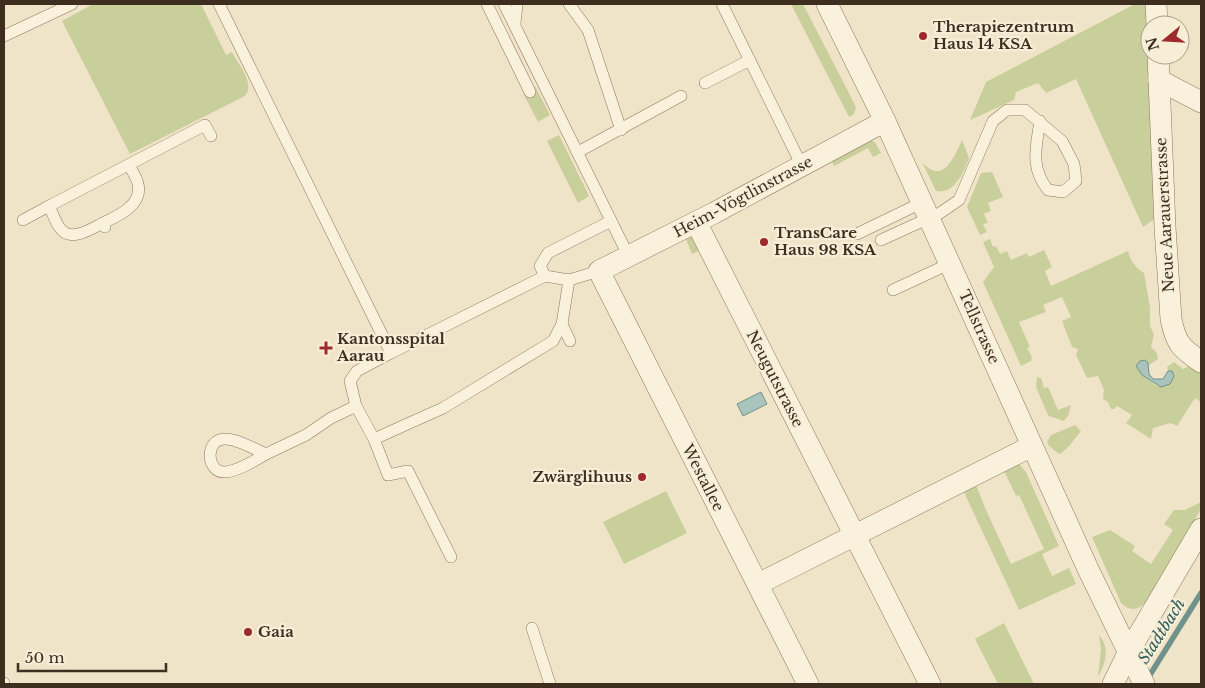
<svg xmlns="http://www.w3.org/2000/svg" width="1205" height="688" viewBox="0 0 1205 688" font-family="'Libre Baskerville',serif">
  <style>
    .green { fill: #c9cf9b }
    .water { fill: #a9c4bc; stroke: #6f938a }
    .lines { fill: none; stroke-linecap: round; stroke-linejoin: round }
    .stream { stroke: #6f938a; stroke-width: 5.5 }
    .service-casing { stroke: #8d765c; stroke-width: 12 }
    .minor-casing { stroke: #8d765c; stroke-width: 22 }
    .service { stroke: #faf1dc; stroke-width: 11 }
    .minor { stroke: #faf1dc; stroke-width: 21 }
    .poi-dot { fill: #9e2a2b; stroke: #f7eed8; stroke-width: 2 }
    .labels { text-anchor: middle; stroke-width: 4.5; stroke-linejoin: round; paint-order: stroke }
    .poi-label { font-size: 15px; font-weight: bold; fill: #3d2e20; stroke: #f7eed8; text-anchor: start }
    .street-label { font-size: 15px; fill: #3d2e20; stroke: #f7eed8 }
    .water-label { font-size: 16px; font-style: italic; fill: #2f5d5a; stroke: #f7eed8 }
  </style>
  <rect width="100%" height="100%" fill="#f0e4c8"/>
  <!-- green -->
  <g class="green">
    <path d="M93 4H201L226 55 232 52C238 64 256 84 245 96L130 154 62 21Z"/>
    <polygon points="791,4 803,4 853,101 856,108 854,114 849,117"/>
    <polygon points="1135,4 1146,4 1156,210 1155,219 1143,227 1076,79 1046,93 1038,83 1016,92 1014,100 970,120 986,82"/>
    <polygon points="535,86 550,115 538,122 524,95 534,90"/>
    <polygon points="559,135 589,196 578,203 547,141"/>
    <path d="M962 140 969 158C964 172 954 195 936 191L922 162C943 186 954 157 962 140Z"/>
    <polygon points="872,141 875,142 881,153 873,157 868,148 834,166 831,159 865,142"/>
    <polygon points="992,172 1003,197 988,203 991,211 984,214 988,223 983,224 987,232 980,235 967,207 981,173"/>
    <polygon points="689,233 701,250 692,254 686,239"/>
    <path d="M990 239 993 247 996 246 1000 254 1007 251 1011 260 1027 253 1029 257 1044 250 1052 267 1045 271 1051 286 1128 251C1131 262 1135 267 1144 273L1150 307V326L1154 334 1151 347 1157 353 1158 359 1149 365 1148 363 1142 375 1157 386 1172 371H1168L1167 367 1174 362 1183 369 1192 364 1201 371V402L1195 398 1177 426 1171 423 1153 428 1151 439 1126 423 1132 415 1117 406 1114 409H1111L1108 402 1103 399 1104 390 1098 376 1087 378 1076 355 1078 349 1072 347 1062 321 1071 317 1062 297 1043 305 1046 312 1019 322 1030 347 1027 348 1032 357 1031 361 1021 366 983 282 994 267 983 242Z"/>
    <polygon points="1037,377 1041,378 1044,388 1048,387 1058,410 1071,405 1068,416 1064,421 1049,416 1047,413 1036,387"/>
    <path d="M1075 425 1081 431C1074 439 1068 450 1059 454L1049 446 1047 442 1051 435Z"/>
    <polygon points="1013,463 1020,465 1026,472 1059,546 1042,554 1052,576 1069,568 1076,584 1019,610 962,488 973,482 977,487 986,510 1011,564 1044,549 1019,495 1016,496 1004,471"/>
    <polygon points="666,491 687,533 624,564 603,522"/>
    <path d="M1201 502V509L1146 602C1138 611 1129 611 1121 603L1092 537 1110 530 1135 546 1132 551 1151 564 1173 530 1164 524 1174 510H1185Z"/>
    <polygon points="1004,623 1034,684 998,684 975,639"/>
    <path d="M1099 635C1110 648 1106 663 1098 677L1101 649Z"/>
  </g>
  <!-- water -->
  <g class="water">
    <polygon points="1145,360 1148,363 1149,374 1153,379 1163,379 1168,371 1172,371 1174,376 1170,384 1161,387 1142,375 1136,366 1140,361"/>
    <polygon points="761,392 767,404 743,416 737,404"/>
  </g>
  <g class="lines">
    <!-- stream -->
    <polyline class="stream" points="1148,678 1201,593"/>
    <defs>
      <g id="service">
        <polyline points="219,4 391,353 545,276 569,280 599,271"/>
        <polyline points="487,4 530,92"/>
        <polyline points="504,4 628,255"/>
        <polyline points="569,4 588,30 621,130"/>
        <polyline points="722,4 802,166"/>
        <polyline points="515,24 517,4"/>
        <polyline points="4,36 72,4"/>
        <polyline points="705,83 750,60"/>
        <polyline points="578,152 681,96"/>
        <polyline points="49,206 205,125 211,136"/>
        <path d="M23 220 49 206C53 213 55 222 60 228 70 243 91 229 103 223L105 227"/>
        <path d="M103 223C118 216 143 205 138 184 137 178 132 171 129 165"/>
        <polyline points="857,234 923,202"/>
        <path d="M881 240 940 213 959 200 993 121 1007 110H1025L1062 141 1074 164 1076 181 1063 192 1048 190C1030 168 1036 147 1040 121"/>
        <polyline points="545,276 540,266 548,253 611,221"/>
        <polyline points="893,290 951,263"/>
        <polyline points="562,324 570,341"/>
        <polyline points="391,353 357,371 350,381 356,406 374,439 388,475 408,471 451,557"/>
        <polyline points="374,439 443,408 553,341 562,324 569,280"/>
        <path d="M266 454C254 461 240 470 226 472 206 474 204 439 225 439 238 439 254 449 266 454L306 435 331 418 356 406"/>
        <polyline points="532,628 550,684"/>
        <polyline points="4,683 4,684"/>
      </g>
      <g id="minor">
        <polyline points="827,4 885,121 1088,569 1144,684"/>
        <polyline points="1156,4 1157,25"/>
        <path d="M1158 55 1165 227 1171 319C1176 344 1181 348 1201 362"/>
        <polyline points="1159,80 1201,102"/>
        <polyline points="696,222 930,684"/>
        <polyline points="758,584 1032,446"/>
        <polyline points="808,684 599,271 714,213 885,121"/>
        <polyline points="1113,684 1128,653 1201,529"/>
      </g>
    </defs>
    <!-- service casing -->
    <use href="#service" class="service-casing"/>
    <!-- minor casing -->
    <use href="#minor" class="minor-casing"/>
    <!-- service -->
    <use href="#service" class="service"/>
    <!-- minor -->
    <use href="#minor" class="minor"/>
  </g>
  <!-- markers -->
  <g class="poi-dot">
    <circle cx="923" cy="36" r="5"/>
    <circle cx="764" cy="242" r="5"/>
    <path d="M323.5 340.5h5v5h5v5h-5v5h-5v-5h-5v-5h5z"/>
    <circle cx="642" cy="477" r="5"/>
    <circle cx="248" cy="632" r="5"/>
  </g>
  <g class="labels">
    <!-- poi labels -->
    <g class="poi-label">
      <text x="933" y="32">Therapiezentrum<tspan x="933" dy="17">Haus 14 KSA</tspan></text>
      <text x="774" y="238">TransCare<tspan x="774" dy="17">Haus 98 KSA</tspan></text>
      <text x="337" y="344">Kantonsspital<tspan x="337" dy="17">Aarau</tspan></text>
      <text x="632" y="482" text-anchor="end">Zwärglihuus</text>
      <text x="258" y="637">Gaia</text>
    </g>
    <!-- street labels -->
    <g class="street-label">
      <text transform="translate(743 197) rotate(-28)" y="5">Heim-Vögtlinstrasse</text>
      <text transform="translate(1165 215) rotate(-93)" y="5">Neue Aarauerstrasse</text>
      <text transform="translate(979 327) rotate(66)" y="5">Tellstrasse</text>
      <text transform="translate(775 379) rotate(63)" y="5">Neugutstrasse</text>
      <text transform="translate(703 478) rotate(63)" y="5">Westallee</text>
    </g>
    <!-- water labels -->
    <g class="water-label">
      <text transform="translate(1161 631) rotate(-58)" y="6">Stadtbach</text>
    </g>
  </g>
  <!-- border -->
  <rect width="1205" height="688" fill="none" stroke="#3d2e20" stroke-width="10"/>
  <!-- north arrow -->
  <g transform="translate(1165 40) rotate(252)"><circle r="24" fill="#f7eed8" stroke="#ada18e"/>
  <path d="M0-4L9 19L0 12L-9 19Z" fill="#9e2a2b"/>
  <text y="-8" font-size="14" font-weight="bold" text-anchor="middle" fill="#3d2e20">N</text>
  </g>
  <!-- scale -->
  <path d="M18 663v8h148v-8" fill="none" stroke="#3d2e20" stroke-width="2.5"/>
  <text x="25" y="663" font-size="15" fill="#3d2e20" stroke="#f7eed8" stroke-width="4" paint-order="stroke">50 m</text>
</svg>
